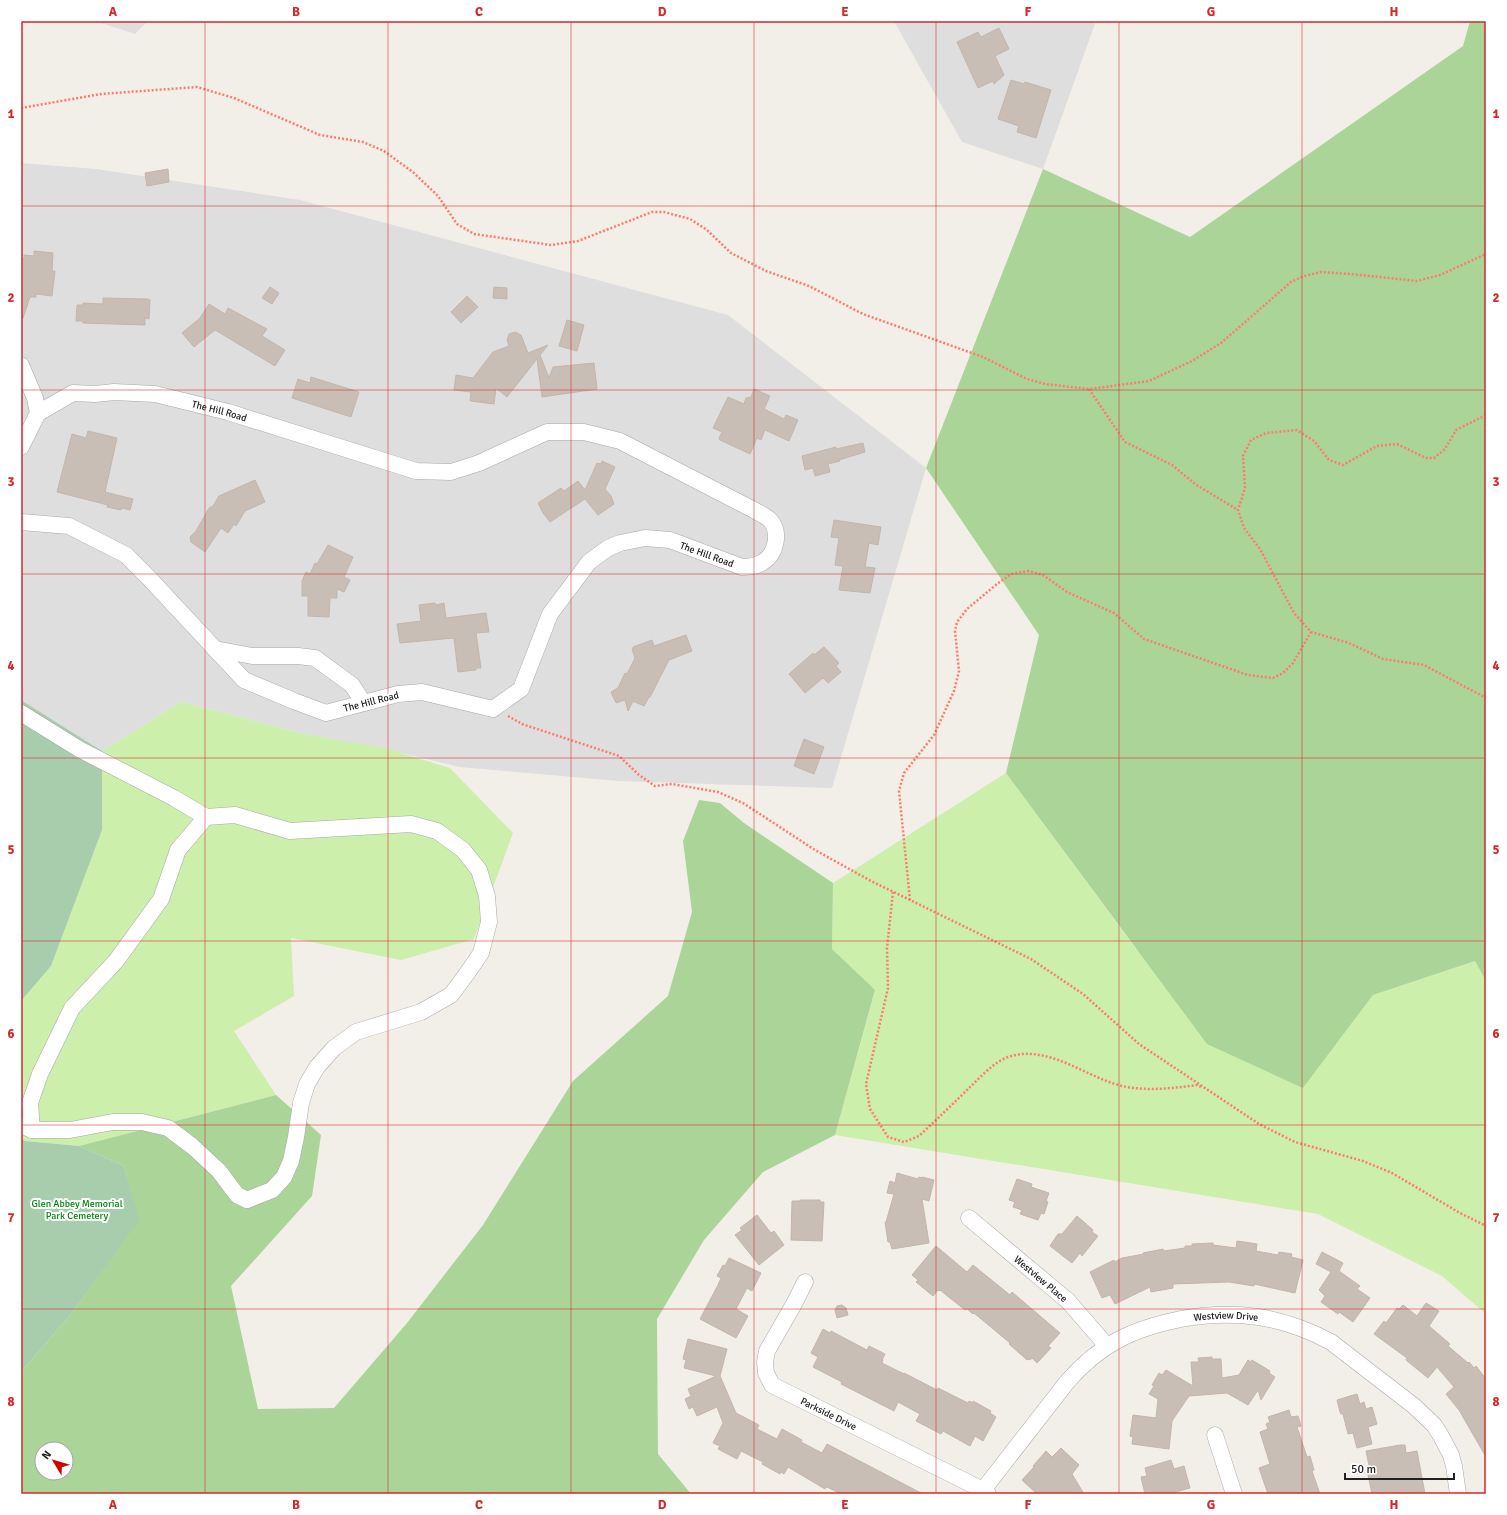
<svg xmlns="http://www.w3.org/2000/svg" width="1507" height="1515" viewBox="0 0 1507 1515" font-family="Signika,sans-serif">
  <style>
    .residential { fill: #dfdede }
    .grass { fill: #ccefab }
    .forest { fill: #abd499; fill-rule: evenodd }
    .cemetery { fill: #a7cdad }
    .building { fill: #c8beb6; stroke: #c5b5a8 }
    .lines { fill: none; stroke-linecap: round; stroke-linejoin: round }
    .minor-casing { stroke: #a8a8a8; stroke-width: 17 }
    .path { stroke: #ff7c6c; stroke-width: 2.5; stroke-dasharray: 2 2; stroke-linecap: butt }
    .minor { stroke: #fff; stroke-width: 16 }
    .grid { fill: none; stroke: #d62828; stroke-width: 1; stroke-opacity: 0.55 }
    .labels { text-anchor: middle; stroke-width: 4; stroke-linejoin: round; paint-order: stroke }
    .street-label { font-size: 10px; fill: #212121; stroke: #fff }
    .park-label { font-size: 10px; fill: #04850f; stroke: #fff }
    .neatline { fill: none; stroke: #d62828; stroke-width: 1.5 }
    .grid-label { font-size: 13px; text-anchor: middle; font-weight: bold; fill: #d62828 }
  </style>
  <rect width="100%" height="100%" fill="#f2efe8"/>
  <!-- residential -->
  <g class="residential">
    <polygon points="95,21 148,21 135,34"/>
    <polygon points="896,21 1096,21 1043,169 962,142 895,23"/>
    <polygon points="21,163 96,169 300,200 728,315 926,468 832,788 618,781 460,767 393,751 304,734 181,702 102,751 21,700"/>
  </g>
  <!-- grass -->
  <g class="grass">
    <polygon points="181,702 304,734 385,748 450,768 513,833 474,939 401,960 291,938 294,996 234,1031 276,1095 79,1146 25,1141 21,1139 21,1001 51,966 102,830 102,751"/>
    <polygon points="1006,773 1136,949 1303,1088 1373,995 1475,961 1486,981 1486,1314 1442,1276 1318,1214 835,1135 875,991 832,949 833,883"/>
  </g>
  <!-- forest -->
  <g class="forest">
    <polygon points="1470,21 1486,21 1486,981 1475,961 1373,995 1303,1088 1207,1044 1006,773 1039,635 926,468 1043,169 1190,237 1463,46"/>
    <path d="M699 800 720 803 744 823 833 883 832 949 875 990 835 1135 763 1172 704 1240 657 1319 658 1454 691 1494H21V1372L72 1313 138 1220 124 1166 79 1146 276 1095 321 1135 312 1196 231 1286 258 1409 334 1408 407 1323 483 1225 573 1081 668 996 692 912 683 841ZM42 1449H66V1473H42Z"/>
  </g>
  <!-- cemetery -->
  <g class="cemetery">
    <polygon points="21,700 102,751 102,830 51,966 21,1001"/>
    <polygon points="21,1139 25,1141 79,1146 124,1166 139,1220 72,1313 21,1372"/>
  </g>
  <!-- building -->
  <g class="building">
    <polygon points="999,28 1009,49 995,56 1004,75 994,84 993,81 978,88 957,42 978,32 981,37"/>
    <polygon points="1011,80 1024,84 1025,82 1051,90 1036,138 1017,132 1019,126 998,119"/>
    <polygon points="168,169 169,182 147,186 145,173"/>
    <polygon points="34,251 53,253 52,271 55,271 52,296 36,294 36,297 30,297 23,318 21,318 21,258 24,259 24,255 34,256"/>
    <polygon points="270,287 279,293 272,304 262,298"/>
    <polygon points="494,287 507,288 507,299 493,298"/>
    <polygon points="467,296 478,307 461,323 451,312"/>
    <polygon points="103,298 148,299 150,300 149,319 145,318 145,325 83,323 83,321 76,321 77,305 83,305 83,303 103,304"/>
    <polygon points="209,304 225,314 228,308 267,329 262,336 285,350 275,366 215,330 194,347 182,333 200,318"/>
    <polygon points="567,320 584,325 577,351 559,346"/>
    <polygon points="515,332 521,335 528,353 548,345 540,355 549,378 553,367 594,363 597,389 542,397 537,359 507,397 496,388 494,404 470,401 471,392 454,390 456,375 473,378 493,352 509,346 507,340 509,334"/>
    <polygon points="311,377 359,392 351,417 292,398 298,379 310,383"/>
    <polygon points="754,389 770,396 764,409 784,419 786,415 798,420 789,441 765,430 761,440 757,438 750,454 720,440 719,438 722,432 713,428 728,397 744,404 746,398 751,397"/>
    <polygon points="88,431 117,438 105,492 133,499 130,510 122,508 121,510 107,507 108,505 57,492 72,434 86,438"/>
    <polygon points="863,443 865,452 839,460 840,461 828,464 830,472 815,476 813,468 805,470 802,456 836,447 836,449"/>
    <polygon points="602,461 615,467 605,489 611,496 614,504 598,515 585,499 550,522 543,513 538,503 561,488 564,491 578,481 585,490 597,463 601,464"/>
    <polygon points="255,480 265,502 245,511 236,526 234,524 228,533 221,528 205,552 191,542 190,537 196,531 209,508 213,506 219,496"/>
    <polygon points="834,520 881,527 878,545 869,543 865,567 875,568 870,593 839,590 843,566 835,565 839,538 831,537"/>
    <polygon points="328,545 353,557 344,577 350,580 344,592 337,589 337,598 330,598 329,617 308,616 308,596 302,596 302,581 306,572 310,574 315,563 317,564"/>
    <polygon points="435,603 436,605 444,603 446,618 486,613 489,632 476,633 481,668 476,668 476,670 458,672 454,638 400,643 397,624 421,621 419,605"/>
    <polygon points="686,635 692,651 669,660 650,697 649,697 644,706 633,701 628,711 625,700 616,703 611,692 618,688 625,673 627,674 635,658 632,649 633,649 633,647 652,640 654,646"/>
    <polygon points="824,647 839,663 836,666 841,672 828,683 823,678 805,693 789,674 813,653 814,655"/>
    <polygon points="804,739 824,747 814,774 794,766"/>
    <polygon points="897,1173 918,1179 919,1177 922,1178 922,1177 934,1180 929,1201 922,1199 929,1243 892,1249 890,1242 888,1242 885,1222 886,1222 894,1194 887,1193 890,1181 895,1183"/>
    <polygon points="1017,1179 1032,1184 1031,1187 1049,1193 1046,1201 1048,1202 1044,1214 1041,1213 1038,1220 1020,1214 1022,1210 1013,1207 1015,1202 1009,1200"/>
    <polygon points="800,1200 820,1200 820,1202 824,1202 822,1241 791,1240 792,1201 800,1201"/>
    <polygon points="757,1215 771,1233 774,1231 784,1245 759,1265 735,1235 742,1230 740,1228"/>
    <polygon points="1077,1216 1093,1230 1092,1232 1098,1236 1082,1256 1080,1253 1072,1263 1050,1246 1058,1234 1062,1234"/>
    <polygon points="1237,1241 1257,1244 1256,1251 1278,1255 1279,1252 1292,1254 1291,1257 1303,1260 1295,1293 1254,1284 1254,1286 1229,1282 1173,1284 1173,1288 1151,1292 1150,1287 1115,1304 1110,1295 1102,1298 1090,1272 1114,1260 1115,1262 1122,1258 1144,1254 1143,1253 1163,1249 1164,1251 1185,1248 1185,1246 1192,1246 1192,1244 1213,1243 1213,1245 1236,1248"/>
    <polygon points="936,1246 967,1272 973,1265 1010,1295 1012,1292 1060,1333 1048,1346 1051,1348 1037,1363 1032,1358 1030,1360 1028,1359 1027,1360 1009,1344 1010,1343 974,1313 973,1314 967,1309 965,1310 940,1290 939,1291 938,1290 933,1296 916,1282 918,1280 912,1275"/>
    <polygon points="1322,1252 1343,1263 1339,1271 1360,1286 1357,1289 1370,1298 1353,1322 1339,1312 1338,1314 1321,1302 1325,1296 1319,1290 1331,1272 1316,1264"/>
    <polygon points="729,1258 761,1273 752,1291 747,1288 736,1309 748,1316 736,1338 700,1319 718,1285 721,1278 717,1276 723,1265 725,1266"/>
    <polygon points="1426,1303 1439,1311 1429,1326 1450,1344 1448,1346 1468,1363 1469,1362 1474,1368 1476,1366 1486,1379 1486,1457 1459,1410 1446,1394 1454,1387 1437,1367 1428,1378 1406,1360 1407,1358 1374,1334 1384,1321 1386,1323 1397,1308 1399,1309 1403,1305 1417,1316"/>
    <polygon points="842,1305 846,1308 848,1315 837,1318 835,1310 837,1306"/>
    <polygon points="823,1329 830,1333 831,1331 867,1350 869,1346 885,1354 882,1360 883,1360 882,1363 904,1374 904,1373 937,1390 938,1388 968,1403 969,1401 973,1403 973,1401 991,1411 990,1413 996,1417 983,1441 975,1436 970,1446 943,1431 941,1434 916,1421 920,1414 898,1402 894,1411 841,1384 842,1382 813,1367 818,1357 811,1353"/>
    <polygon points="688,1339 727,1349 720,1376 736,1413 759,1425 757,1429 777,1439 782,1429 802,1440 801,1442 822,1453 827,1444 923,1494 841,1494 829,1488 826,1487 825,1489 788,1467 784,1474 781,1472 780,1474 762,1464 763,1462 741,1451 737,1459 718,1449 720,1446 713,1443 723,1423 717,1407 697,1416 693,1407 689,1409 685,1399 691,1396 688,1389 716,1376 684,1368 686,1360 683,1359"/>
    <polygon points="1212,1357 1212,1359 1221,1359 1222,1378 1239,1375 1248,1360 1251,1362 1252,1360 1270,1371 1269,1373 1275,1377 1261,1400 1258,1390 1248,1405 1227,1393 1189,1396 1172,1421 1169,1449 1132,1444 1133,1437 1130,1436 1133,1415 1156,1418 1158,1399 1149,1394 1154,1386 1152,1385 1159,1373 1162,1375 1166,1370 1193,1386 1191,1362 1199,1362 1198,1358"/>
    <polygon points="1357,1394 1360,1404 1364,1402 1366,1409 1372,1407 1377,1424 1368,1427 1372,1444 1357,1448 1353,1433 1348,1434 1343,1414 1341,1414 1340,1412 1337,1400"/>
    <polygon points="1289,1410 1291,1417 1298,1416 1301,1426 1297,1427 1307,1457 1310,1456 1314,1470 1312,1471 1320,1494 1268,1494 1259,1468 1270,1464 1260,1432 1268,1429 1266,1424 1270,1422 1268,1417"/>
    <polygon points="1400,1445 1405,1445 1406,1453 1417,1451 1425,1494 1372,1494 1367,1470 1370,1470 1366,1451"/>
    <polygon points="1061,1448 1079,1465 1072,1474 1084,1494 1037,1494 1022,1480 1034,1467 1033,1466 1046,1451 1052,1457"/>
    <polygon points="1171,1460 1174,1469 1184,1466 1190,1488 1168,1494 1145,1494 1141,1477 1147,1476 1145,1468"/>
  </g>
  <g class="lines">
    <defs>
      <g id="minor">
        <polyline points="21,365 35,398 38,413"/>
        <path id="s1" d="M21 447 38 413 73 393 95 394 114 392 155 394 228 412 416 471 451 472 479 463 547 432H584L620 441 754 510C759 513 766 516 770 520 781 532 776 554 763 562 757 566 750 567 742 567L670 540 645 538 620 543 608 548 589 562 550 614 521 689 493 709 422 692 398 694 326 713 294 701 244 680 148 577 126 555 69 526 21 522"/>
        <polyline points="215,649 252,656 298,656 315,658 352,685 363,702"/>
        <polyline points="21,713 79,749 174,798 206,817 235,815 290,831 411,824 437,831 463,850 479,870 487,896 489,922 481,953 468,972 451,995 421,1012 356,1032 334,1048 317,1067 307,1084 301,1103 296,1137 291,1161 284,1177 272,1190 247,1200 237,1195 219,1171 192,1146 168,1128 142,1122 113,1122 70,1130 32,1130"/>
        <polyline points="21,1125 32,1130 30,1103 40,1074 72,1008 116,961 161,899 178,850 206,817"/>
        <path id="s2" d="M969 1218 1068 1301 1107 1346"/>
        <path id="s3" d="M805 1282 794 1304 767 1351 765 1362 766 1373 772 1385 983 1490 988 1494"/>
        <polyline points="1215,1435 1234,1494"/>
        <path id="s4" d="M983 1490 1067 1382C1100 1344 1132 1329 1181 1319 1236 1309 1282 1316 1331 1342L1414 1406 1434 1425 1441 1436 1451 1455 1454 1466 1458 1494"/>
      </g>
    </defs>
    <!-- minor casing -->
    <use href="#minor" class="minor-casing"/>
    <!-- path -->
    <g class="path">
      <polyline points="21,108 101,94 197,87 234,98 320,135 363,142 384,151 414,173 438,196 457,224 474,234 551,245 578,241 652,212 664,212 690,219 707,230 731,253 766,271 809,286 863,314 983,357 1027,379 1045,384 1089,389 1149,381 1192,361 1221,343 1291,282 1304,276 1321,272 1351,274 1417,281 1440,275 1486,254"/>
      <polyline points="1089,389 1125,442 1172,465 1195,484 1238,510"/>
      <polyline points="1486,415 1456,430 1445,449 1434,458 1426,458 1397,444 1377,446 1343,465 1329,460 1314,441 1297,430 1266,433 1251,440 1243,456 1245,488 1238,510 1244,528 1260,549 1294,613 1311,632 1349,643 1383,659 1424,665 1486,698"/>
      <polyline points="508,716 522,724 619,756 639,775 655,786 672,784 718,792 743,803 815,850 871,881 1031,959 1083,994 1139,1044 1259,1124 1295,1142 1363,1161 1392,1173 1460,1213 1486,1226"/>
      <path d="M893 892 887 948 888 988 866 1084 870 1109 888 1137 904 1142 919 1136C936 1120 952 1105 968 1089 980 1078 992 1063 1008 1057 1050 1043 1088 1080 1127 1087 1151 1091 1174 1088 1197 1085L1201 1087"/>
      <polyline points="910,900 899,791 904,773 934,735 954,691 959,671 955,631 957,622 967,609 997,584 1011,574 1029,571 1043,575 1067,592 1114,613 1144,639 1248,675 1273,678 1283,673 1293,663 1311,632"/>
    </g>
    <!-- minor -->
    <use href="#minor" class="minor"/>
  </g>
  <!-- grid -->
  <path class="grid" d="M205 21V1494M388 21V1494M571 21V1494M754 21V1494M936 21V1494M1119 21V1494M1302 21V1494M21 206H1486M21 390H1486M21 574H1486M21 758H1486M21 941H1486M21 1125H1486M21 1309H1486"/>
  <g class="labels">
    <!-- street labels -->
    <g class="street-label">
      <text dy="4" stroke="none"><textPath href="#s1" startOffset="227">The Hill Road</textPath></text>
      <text transform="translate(707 554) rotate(20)" y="4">The Hill Road</text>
      <text transform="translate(371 701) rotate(-14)" y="4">The Hill Road</text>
      <text dy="4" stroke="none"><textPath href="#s2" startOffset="94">Westview Place</textPath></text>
      <text dy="4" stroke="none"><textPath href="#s4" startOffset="315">Westview Drive</textPath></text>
      <text dy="4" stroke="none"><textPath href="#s3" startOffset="178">Parkside Drive</textPath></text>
    </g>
    <!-- park labels -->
    <g class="park-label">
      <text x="77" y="1207">Glen Abbey Memorial<tspan x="77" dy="12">Park Cemetery</tspan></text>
    </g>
  </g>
  <!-- border -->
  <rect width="1507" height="1515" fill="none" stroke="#ffffff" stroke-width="44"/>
  <!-- north arrow -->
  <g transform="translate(54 1461) rotate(308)"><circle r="19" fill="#ffffff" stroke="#a6a6a6"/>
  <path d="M0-3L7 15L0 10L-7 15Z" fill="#d30100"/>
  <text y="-6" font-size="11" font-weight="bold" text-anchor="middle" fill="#212121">N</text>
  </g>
  <!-- scale -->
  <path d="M1345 1473v6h109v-6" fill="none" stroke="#212121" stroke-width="2"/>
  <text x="1351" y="1473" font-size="12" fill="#212121" stroke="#ffffff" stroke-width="3" paint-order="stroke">50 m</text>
  <rect x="22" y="22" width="1463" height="1471" class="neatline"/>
  <g class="grid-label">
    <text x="113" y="16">A</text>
    <text x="296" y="16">B</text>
    <text x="479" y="16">C</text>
    <text x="662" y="16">D</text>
    <text x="845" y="16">E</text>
    <text x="1028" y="16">F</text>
    <text x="1211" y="16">G</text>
    <text x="1394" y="16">H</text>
    <text x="11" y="118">1</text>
    <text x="1496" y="118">1</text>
    <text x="11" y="302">2</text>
    <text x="1496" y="302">2</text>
    <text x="11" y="486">3</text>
    <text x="1496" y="486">3</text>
    <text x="11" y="670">4</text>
    <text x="1496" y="670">4</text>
    <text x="11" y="854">5</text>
    <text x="1496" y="854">5</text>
    <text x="11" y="1038">6</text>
    <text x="1496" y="1038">6</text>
    <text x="11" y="1222">7</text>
    <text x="1496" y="1222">7</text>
    <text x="11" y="1406">8</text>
    <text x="1496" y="1406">8</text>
    <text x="113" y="1509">A</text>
    <text x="296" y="1509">B</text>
    <text x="479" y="1509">C</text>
    <text x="662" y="1509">D</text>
    <text x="845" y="1509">E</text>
    <text x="1028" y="1509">F</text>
    <text x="1211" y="1509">G</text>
    <text x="1394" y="1509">H</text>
  </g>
</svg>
